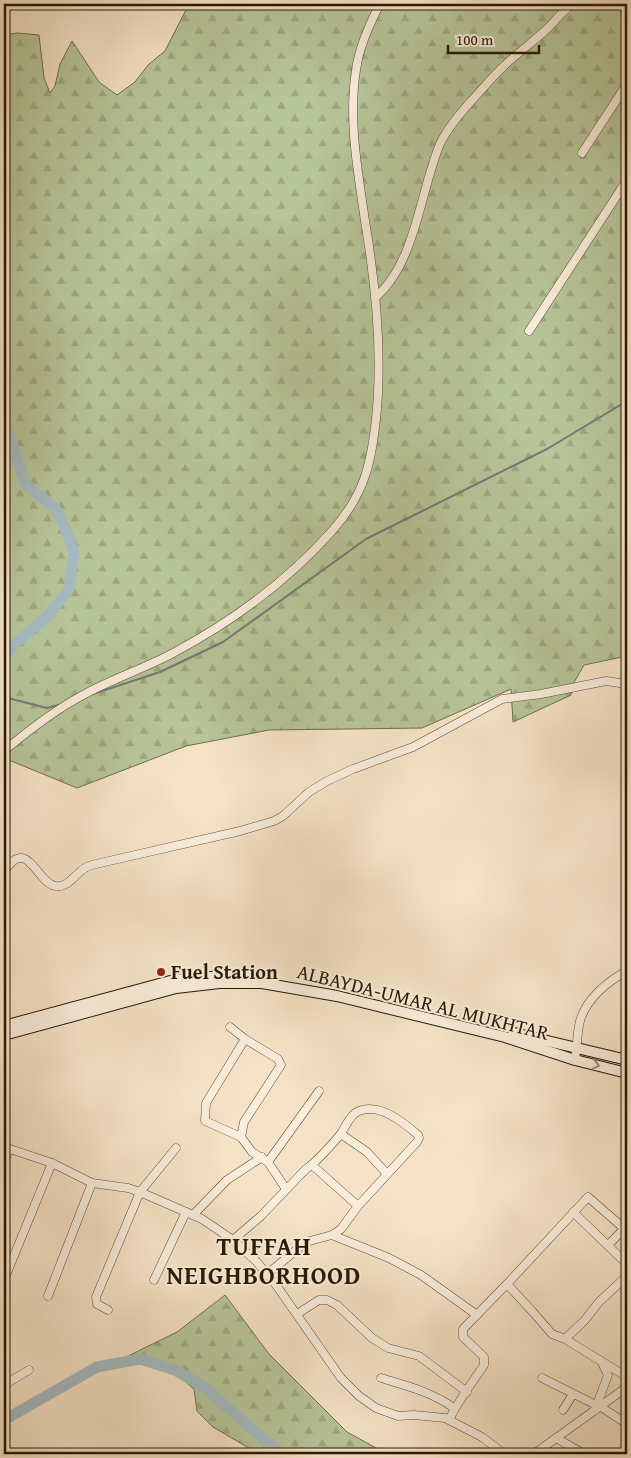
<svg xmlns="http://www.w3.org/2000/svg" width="631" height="1458" viewBox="0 0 631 1458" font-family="'Gentium Book Plus',serif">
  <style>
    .forest { fill: url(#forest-firs); stroke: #706e4e }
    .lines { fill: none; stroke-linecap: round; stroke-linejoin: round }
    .stream { stroke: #737a75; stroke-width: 2 }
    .river { stroke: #a4bbc1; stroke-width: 11 }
    .street-casing { stroke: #5c4b34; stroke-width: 9 }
    .secondary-casing { stroke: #291803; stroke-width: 12 }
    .street { stroke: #f9eddb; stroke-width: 8 }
    .secondary { stroke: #f9eddb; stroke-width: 10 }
    .oneway { stroke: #9b8d7a }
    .poi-dot { fill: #8f2418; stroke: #f9eddb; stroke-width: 2 }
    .labels { text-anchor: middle; stroke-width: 4; stroke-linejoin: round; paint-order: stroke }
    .poi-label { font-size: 20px; font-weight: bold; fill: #291803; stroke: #f9eddb; text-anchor: start }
    .street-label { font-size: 20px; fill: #291803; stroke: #f9eddb }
    .district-label { font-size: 25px; font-weight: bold; letter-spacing: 1px; fill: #291803; stroke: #f9eddb }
  </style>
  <defs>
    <pattern id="forest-firs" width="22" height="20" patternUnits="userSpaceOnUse" patternTransform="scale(1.25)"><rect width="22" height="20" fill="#b7c599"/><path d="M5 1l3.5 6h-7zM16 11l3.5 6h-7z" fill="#9da882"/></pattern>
  </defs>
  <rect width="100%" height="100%" fill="#f6e3c7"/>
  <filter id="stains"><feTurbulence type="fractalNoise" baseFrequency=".004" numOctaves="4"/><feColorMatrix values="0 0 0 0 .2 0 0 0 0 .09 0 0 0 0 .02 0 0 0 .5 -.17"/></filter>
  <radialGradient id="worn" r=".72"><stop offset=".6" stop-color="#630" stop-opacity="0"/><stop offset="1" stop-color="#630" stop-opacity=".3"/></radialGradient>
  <!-- forest -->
  <g class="forest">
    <polygon points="189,4 627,4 627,656 584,665 573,684 571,695 513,722 511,689 422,728 269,730 186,746 77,788 4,758 4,35 17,33 39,35 44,78 50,93 55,86 60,64 72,41 99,82 117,95 135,82 148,65 165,51"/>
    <polygon points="225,1295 269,1354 347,1432 387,1454 259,1454 213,1427 197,1411 194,1389 177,1375 157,1367 120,1360 177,1332"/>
  </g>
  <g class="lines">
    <!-- stream -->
    <g class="stream">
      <polyline points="90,695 160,672 223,642 366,539 547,449 627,401"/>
      <polyline points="4,697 47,708 62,704"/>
    </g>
    <!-- river -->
    <g class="river">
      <polyline points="4,421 26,485 55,508 66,530 74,552 69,589 47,617 13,645 4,660"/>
      <polyline points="4,1420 97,1367 140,1359 175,1370 205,1388 281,1454"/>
    </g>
    <defs>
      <g id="street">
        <polyline points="582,153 627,84"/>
        <path d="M376 297C416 262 420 191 440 144 448 127 461 112 474 98 484 87 494 75 505 65 519 52 534 41 548 28 556 20 563 11 572 4"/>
        <polyline points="529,331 627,180"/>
        <path d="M4 751C29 730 56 709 85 694 114 678 146 668 175 652 233 621 288 580 332 531 364 495 371 465 376 419 383 353 376 286 365 221 358 171 348 121 356 70 359 47 369 25 380 4"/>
        <path d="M4 872C27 835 36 882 55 886 67 889 75 874 85 868 88 866 92 865 96 864L240 831 274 821 283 816 309 792 327 781 353 769 413 747 502 699 541 694 606 681 627 684"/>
        <polyline points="230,1027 245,1039 278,1059 281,1065 244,1122 241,1137"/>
        <polyline points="245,1039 206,1103 205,1121 241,1137 252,1152 268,1162 286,1189"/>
        <path d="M575 1060C577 1047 577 1033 580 1021 586 999 608 981 627 971"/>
        <polyline points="341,1134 367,1152 387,1174"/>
        <polyline points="4,1147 52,1163 92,1183 128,1188 140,1192 202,1219 233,1240 257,1262 276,1285 341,1378 359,1396 376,1408 398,1416 414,1415 445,1418 482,1437 504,1454"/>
        <polyline points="4,1162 9,1149"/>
        <polyline points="268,1162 319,1091"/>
        <polyline points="312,1165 358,1206"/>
        <polyline points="573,1212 627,1264"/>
        <polyline points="193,1215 227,1180 262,1157"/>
        <polyline points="332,1235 389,1258 421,1275 477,1315"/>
        <path d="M233 1240 261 1216 304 1171C317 1161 329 1148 340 1135 345 1128 350 1114 359 1111 380 1103 403 1122 418 1135L419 1138 417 1142 358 1206 341 1229 332 1235 306 1242 266 1275"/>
        <polyline points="608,1245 624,1229"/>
        <polyline points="4,1280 52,1163"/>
        <polyline points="154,1280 186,1212"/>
        <polyline points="507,1284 532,1311 552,1334 565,1339 627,1377"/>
        <polyline points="48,1296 92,1183"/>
        <polyline points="108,1310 97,1304 96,1297 140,1192 176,1148"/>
        <polyline points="297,1314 319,1300 327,1300 337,1305 372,1338 388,1348 419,1356 467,1392"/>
        <polyline points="565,1339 585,1320 599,1302 627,1276"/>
        <path d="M381 1378C407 1386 432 1392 454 1408"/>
        <polyline points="542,1378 596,1405"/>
        <polyline points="4,1385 29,1370"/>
        <polyline points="601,1407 627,1424"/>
        <polyline points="563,1410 573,1394"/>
        <polyline points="595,1410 608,1375 601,1361"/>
        <path d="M449 1420C458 1401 472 1383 484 1365V1357L463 1337V1329L507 1284 588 1197 627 1231"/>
        <polyline points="556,1438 584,1454"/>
        <polyline points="534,1454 627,1387"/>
      </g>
      <g id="secondary">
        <polyline points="4,1026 174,980 223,976"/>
        <polyline points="514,1033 627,1060"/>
        <polyline points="4,1035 176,988 219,983 262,983 337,996 505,1037 575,1060 627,1073"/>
      </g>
    </defs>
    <!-- street casing -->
    <use href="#street" class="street-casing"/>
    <!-- secondary casing -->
    <use href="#secondary" class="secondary-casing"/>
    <!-- street -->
    <use href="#street" class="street"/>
    <!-- secondary -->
    <use href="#secondary" class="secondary"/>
  </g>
  <!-- one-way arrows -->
  <defs><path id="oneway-chevron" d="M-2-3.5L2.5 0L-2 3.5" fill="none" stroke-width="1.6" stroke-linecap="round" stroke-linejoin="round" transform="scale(1.25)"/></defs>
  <use class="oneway" href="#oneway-chevron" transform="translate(596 1065) rotate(14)"/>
  <!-- markers -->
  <circle class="poi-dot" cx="161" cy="972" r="5"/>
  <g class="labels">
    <!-- poi labels -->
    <g class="poi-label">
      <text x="171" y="979">Fuel Station</text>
    </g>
    <!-- street labels -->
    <g class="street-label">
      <text transform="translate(423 1002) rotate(14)" y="7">ALBAYDA-UMAR AL MUKHTAR</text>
    </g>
    <!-- district labels -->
    <g class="district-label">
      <text x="264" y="1255">TUFFAH<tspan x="264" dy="29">NEIGHBORHOOD</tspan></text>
    </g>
  </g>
  <!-- margin -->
  <rect width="631" height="1458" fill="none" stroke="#f6e3c7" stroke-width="20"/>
  <rect x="5" y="5" width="621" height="1448" fill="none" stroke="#291803" stroke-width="2.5"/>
  <rect x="10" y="10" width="611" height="1438" fill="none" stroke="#291803"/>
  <!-- scale -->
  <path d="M448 45v8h91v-8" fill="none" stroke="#291803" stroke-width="2.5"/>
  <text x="456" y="45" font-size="15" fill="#291803" stroke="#f9eddb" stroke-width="4" paint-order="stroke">100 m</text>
  <rect width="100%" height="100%" filter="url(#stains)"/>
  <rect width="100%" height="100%" fill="url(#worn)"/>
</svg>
